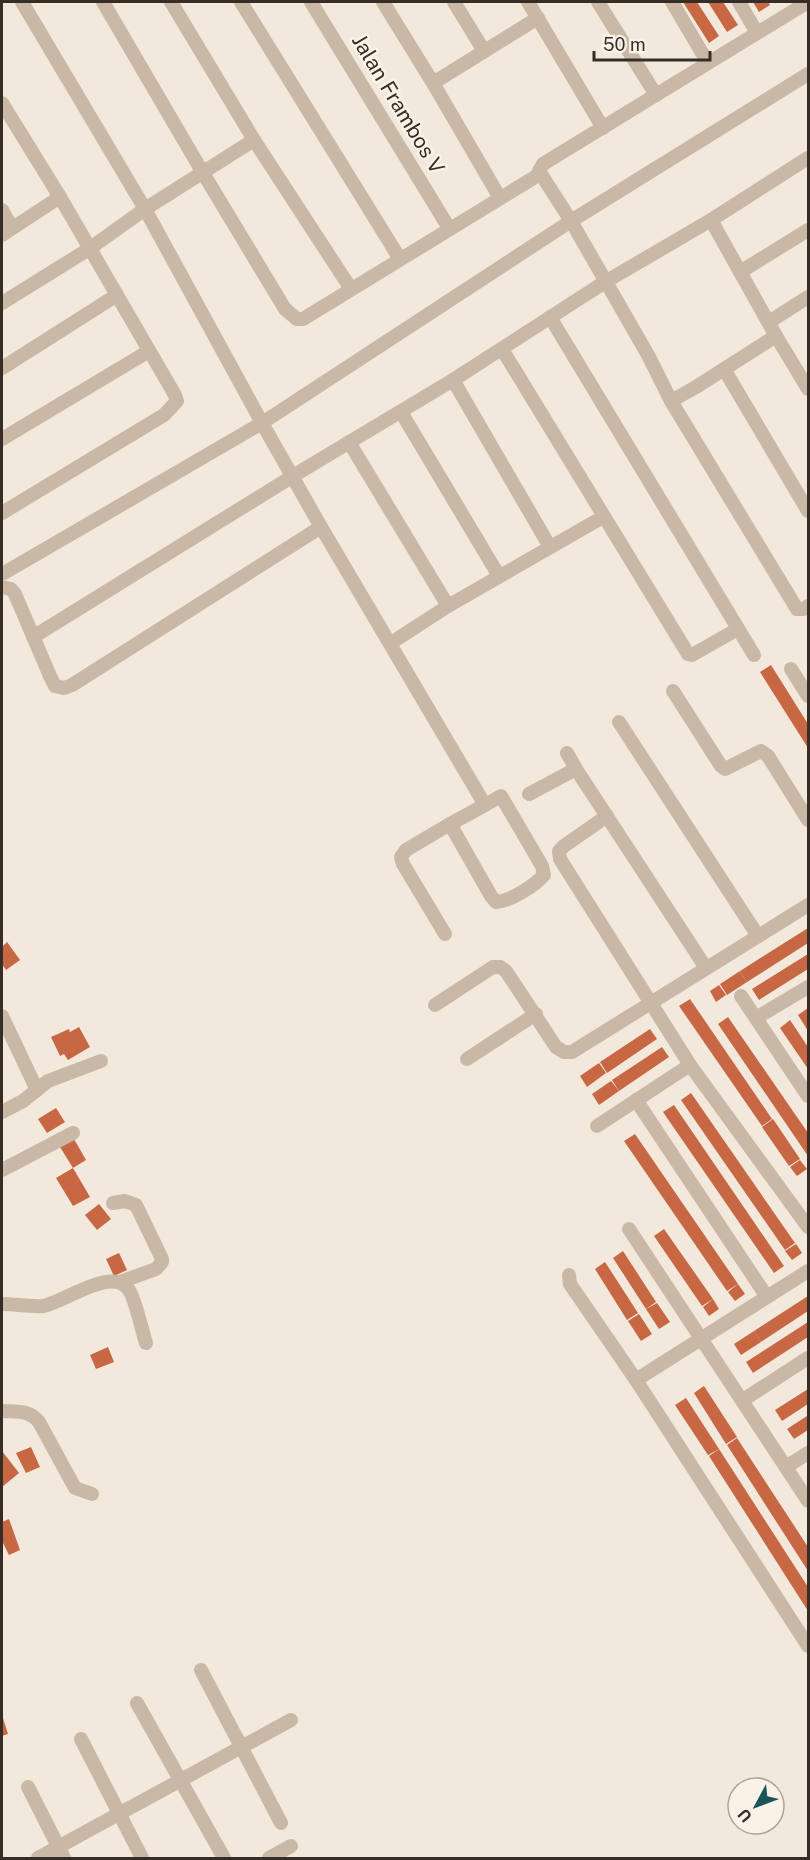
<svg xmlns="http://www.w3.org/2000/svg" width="810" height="1860" viewBox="0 0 810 1860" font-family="'Public Sans',sans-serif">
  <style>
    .building { fill: #c76744 }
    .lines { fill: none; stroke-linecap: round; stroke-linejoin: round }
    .minor { stroke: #cab8a7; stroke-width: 14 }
    .labels { text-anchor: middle; stroke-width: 5; stroke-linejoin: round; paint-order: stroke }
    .street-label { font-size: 21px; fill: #372d27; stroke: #faf2e7 }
  </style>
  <rect width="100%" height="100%" fill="#f2e8db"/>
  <!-- building -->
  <g class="building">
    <polygon points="683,2 697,2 719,36 709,43"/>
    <polygon points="708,2 723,2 738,25 727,32"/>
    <polygon points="753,2 768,2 770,5 759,12"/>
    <polygon points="771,665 808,724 808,748 760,672"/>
    <polygon points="808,928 808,943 747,982 740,971"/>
    <polygon points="7,942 20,960 6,970 2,964 2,947"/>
    <polygon points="808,954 808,969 759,1000 752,989"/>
    <polygon points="740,971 747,982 727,995 720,984"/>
    <polygon points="719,985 726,995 716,1002 710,991"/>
    <polygon points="690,999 772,1119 762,1126 679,1006"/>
    <polygon points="808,1008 808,1031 798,1015"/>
    <polygon points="728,1017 808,1133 808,1156 718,1024"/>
    <polygon points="790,1020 808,1047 808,1069 780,1028"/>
    <polygon points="79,1027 90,1047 68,1060 64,1054 60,1056 51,1037 69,1029 70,1032"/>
    <polygon points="650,1029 657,1039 607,1073 600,1062"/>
    <polygon points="662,1047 669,1057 619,1091 612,1080"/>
    <polygon points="599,1063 606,1073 587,1087 580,1076"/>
    <polygon points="611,1081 619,1091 599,1105 592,1094"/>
    <polygon points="691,1093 795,1243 785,1250 681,1100"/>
    <polygon points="674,1105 784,1266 774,1273 663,1112"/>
    <polygon points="56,1108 65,1122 47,1133 38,1119"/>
    <polygon points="773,1119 800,1159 789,1166 762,1127"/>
    <polygon points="635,1134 738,1284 727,1291 624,1141"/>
    <polygon points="74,1139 86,1160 73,1168 60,1147"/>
    <polygon points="800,1160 807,1169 797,1176 790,1167"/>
    <polygon points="73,1168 90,1197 73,1206 56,1178"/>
    <polygon points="99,1204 111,1219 97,1230 85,1215"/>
    <polygon points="664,1229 713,1299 702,1306 654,1236"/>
    <polygon points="796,1244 802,1253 792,1260 785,1251"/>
    <polygon points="623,1251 656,1302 646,1309 613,1258"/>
    <polygon points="119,1253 127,1270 114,1276 106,1259"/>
    <polygon points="605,1262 638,1313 627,1320 595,1269"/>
    <polygon points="738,1284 745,1294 735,1301 728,1292"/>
    <polygon points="808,1296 808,1311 761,1342 754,1331"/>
    <polygon points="713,1299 719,1309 709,1316 703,1307"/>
    <polygon points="657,1303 670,1322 659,1329 646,1309"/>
    <polygon points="639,1314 652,1334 641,1341 628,1321"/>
    <polygon points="808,1322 808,1337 753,1373 746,1362"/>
    <polygon points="754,1331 761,1342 741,1355 734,1344"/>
    <polygon points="108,1347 114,1362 96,1369 90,1355"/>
    <polygon points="704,1386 737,1437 726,1444 694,1393"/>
    <polygon points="808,1389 808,1404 782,1421 775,1410"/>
    <polygon points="686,1398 719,1449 708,1455 675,1405"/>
    <polygon points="807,1416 808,1419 808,1430 794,1439 787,1429"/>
    <polygon points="737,1438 808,1547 808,1571 727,1445"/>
    <polygon points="31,1447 40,1467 26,1473 16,1453"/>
    <polygon points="719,1449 808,1587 808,1611 709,1456"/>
    <polygon points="2,1451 19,1473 2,1487"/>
    <polygon points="9,1519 20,1550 9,1555 3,1543 2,1544 2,1522"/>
    <polygon points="2,1715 8,1734 2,1736"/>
  </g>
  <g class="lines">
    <!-- minor -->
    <g class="minor">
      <polyline points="22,2 145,209 262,423 571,221 808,74"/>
      <polyline points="103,2 203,173 285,309 297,319 303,319 540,174"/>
      <polyline points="171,2 254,140 351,289"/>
      <polyline points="241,2 400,259"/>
      <polyline points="311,2 449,228"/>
      <polyline points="383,2 433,83 500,198"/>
      <polyline points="454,2 484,51"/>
      <polyline points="528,2 603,128"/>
      <polyline points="598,2 656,95"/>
      <polyline points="672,2 708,63"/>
      <polyline points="739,2 757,33"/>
      <polyline points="433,83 538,18"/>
      <polyline points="2,103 60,197 175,395 177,401 164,415 2,513"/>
      <polyline points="2,210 12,228"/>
      <polyline points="711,220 776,336 808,389"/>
      <polyline points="2,235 60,197"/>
      <polyline points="740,272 808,230"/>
      <polyline points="2,303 89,249 145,209 254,140"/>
      <polyline points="550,317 754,655"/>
      <polyline points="769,322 808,297"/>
      <polyline points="776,336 696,387 671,401 648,355 571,221 539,171 543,164 808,2"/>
      <polyline points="502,349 688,654 692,655 738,629"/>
      <polyline points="2,368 117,295"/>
      <polyline points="724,369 808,511"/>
      <polyline points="453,380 550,547"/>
      <polyline points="671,401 797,609 804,609 808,606"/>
      <polyline points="401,412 499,576"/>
      <polyline points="2,439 149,351"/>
      <polyline points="349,442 448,606"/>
      <path d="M4 573 262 423 321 527 485 805 501 796 542 866 544 875C534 886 511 901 496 902L491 896 450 824 485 805"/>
      <polyline points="2,587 11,589 15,594 50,676 55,686 64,688 72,685 321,527"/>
      <polyline points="33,637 293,476 453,380 605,282 711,220 808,158"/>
      <polyline points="391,643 448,606 603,517"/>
      <polyline points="791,669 808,696"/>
      <polyline points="673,691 721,766 725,769 761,751 768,756 808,820"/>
      <polyline points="619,722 758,936"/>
      <polyline points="567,753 576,769"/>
      <polyline points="529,794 576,769 706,968"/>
      <polyline points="607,816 564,846 559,851 560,859 690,1065 808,1227"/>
      <polyline points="445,934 403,864 401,857 406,850 450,824"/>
      <polyline points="741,996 808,1096"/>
      <polyline points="435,1005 493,967 500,967 506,971 556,1047 564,1052 572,1052 808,905"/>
      <polyline points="2,1016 37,1090"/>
      <polyline points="756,1018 808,987"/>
      <polyline points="467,1059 536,1014"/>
      <polyline points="636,1100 767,1297"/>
      <polyline points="2,1112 23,1101 48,1081 101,1061"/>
      <polyline points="597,1126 690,1065"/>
      <polyline points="2,1170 73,1133"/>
      <polyline points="113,1203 125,1201 136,1205 162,1259 162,1262 156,1269 120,1282"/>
      <polyline points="629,1229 808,1501"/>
      <polyline points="569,1275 570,1284 636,1380 808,1646"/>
      <path d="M2 1304C15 1304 30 1307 43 1306 63 1303 113 1265 129 1290 135 1298 142 1331 146 1343"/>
      <polyline points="636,1380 808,1271"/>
      <polyline points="743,1400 808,1358"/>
      <path d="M3 1411C18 1412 29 1410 39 1422L75 1488 92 1494"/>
      <polyline points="786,1467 808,1453"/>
      <polyline points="201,1670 281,1823"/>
      <polyline points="137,1703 224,1858"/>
      <polyline points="81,1739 142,1858"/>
      <polyline points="28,1787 64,1858"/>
      <polyline points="38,1858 291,1720"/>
      <polyline points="269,1858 291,1846"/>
    </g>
  </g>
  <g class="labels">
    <!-- street labels -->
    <g class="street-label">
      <text transform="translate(398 104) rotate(59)" y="7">Jalan Frambos V</text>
    </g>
  </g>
  <!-- border -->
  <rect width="810" height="1860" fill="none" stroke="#372d27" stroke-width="6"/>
  <!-- north arrow -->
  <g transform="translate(756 1806) rotate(229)"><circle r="28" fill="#faf2e7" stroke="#aca39a" stroke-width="1.5"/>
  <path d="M0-4.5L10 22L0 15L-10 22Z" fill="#1c5359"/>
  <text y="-9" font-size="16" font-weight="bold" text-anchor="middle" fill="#372d27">U</text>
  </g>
  <!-- scale -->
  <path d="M594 51v9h116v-9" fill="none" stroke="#372d27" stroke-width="3"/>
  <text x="603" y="51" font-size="18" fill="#372d27" stroke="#faf2e7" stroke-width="4.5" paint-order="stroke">50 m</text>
</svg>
